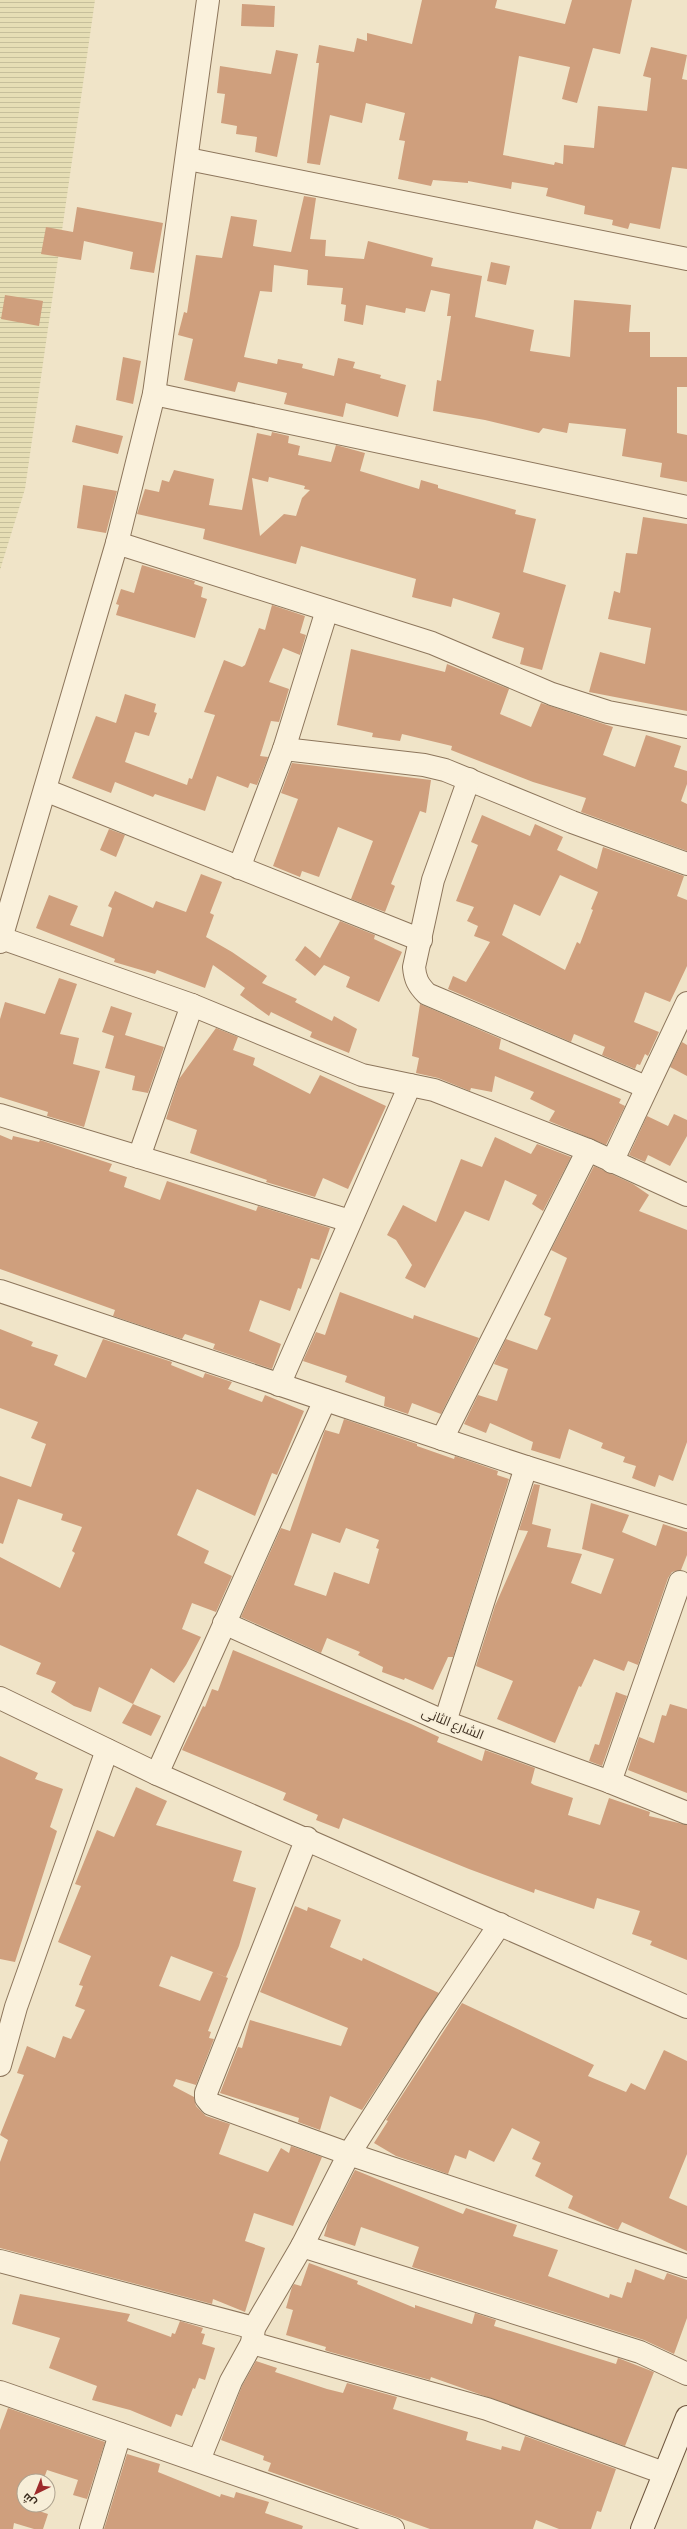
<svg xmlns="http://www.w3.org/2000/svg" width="687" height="2529" viewBox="0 0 687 2529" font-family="'Zilla Slab',Cairo,serif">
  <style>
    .farmland { fill: url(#farmland-rules) }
    .building { fill: #cf9f7d; fill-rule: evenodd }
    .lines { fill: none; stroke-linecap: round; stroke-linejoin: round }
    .street-casing { stroke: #8d765c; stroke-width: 24 }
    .secondary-casing { stroke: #6f573f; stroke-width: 24 }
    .street { stroke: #faf1dc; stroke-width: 22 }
    .secondary { stroke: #faf1dc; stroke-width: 22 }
    .labels { text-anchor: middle; stroke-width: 3.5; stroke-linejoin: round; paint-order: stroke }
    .street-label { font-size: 13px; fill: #3d2e20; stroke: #f7eed8 }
  </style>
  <defs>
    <pattern id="farmland-rules" width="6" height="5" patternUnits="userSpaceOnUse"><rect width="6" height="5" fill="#e6deb5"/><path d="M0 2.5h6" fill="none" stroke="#c6bf9b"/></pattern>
  </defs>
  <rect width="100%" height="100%" fill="#f0e4c8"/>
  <!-- farmland -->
  <polygon class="farmland" points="0,0 95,0 25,489 0,570"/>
  <!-- building -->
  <g class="building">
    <polygon points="422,0 497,0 495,8 565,24 572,0 632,0 620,54 593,48 577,103 562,99 570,67 519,56 503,155 554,165 555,162 563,164 564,145 594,148 598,106 647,111 651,78 643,76 651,47 687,55 682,79 687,80 687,169 672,167 660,229 630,223 628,229 612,225 613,220 584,214 585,206 546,196 548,188 512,182 511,189 468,181 468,183 433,180 431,186 398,179 405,141 399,140 405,113 366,103 362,123 330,115 320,165 307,163 319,63 316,63 319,45 354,52 357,38 367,41 367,33 412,44"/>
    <polygon points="242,4 275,6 274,27 241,26"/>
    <polygon points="276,50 298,54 277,157 255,152 257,137 236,134 237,126 221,123 225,94 217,93 220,66 271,74"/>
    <polygon points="304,196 316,198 310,239 326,240 325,256 364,259 368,241 433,258 431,266 482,276 475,317 534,330 530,351 570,357 574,300 631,305 629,332 650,332 650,357 687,357 687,387 677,387 677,433 687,435 687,482 660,477 662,463 622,456 626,429 569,423 567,433 543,428 539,433 485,420 433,411 437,380 441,381 451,316 447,316 450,294 431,290 425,312 406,308 405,313 366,305 363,325 344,321 346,305 341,304 343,288 307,285 308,270 274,265 272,292 260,291 244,357 277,364 278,359 303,364 302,368 334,376 338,358 355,362 353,368 381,375 380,378 406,385 398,417 346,403 343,417 284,404 287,393 238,382 235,392 184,380 193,339 178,335 184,312 187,313 196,255 222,258 231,216 257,220 253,246 291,252"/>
    <polygon points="77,207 163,223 154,273 130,269 133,252 84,241 81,260 41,254 46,227 73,232"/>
    <polygon points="491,262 510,266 506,285 487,281"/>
    <polygon points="5,295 43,301 39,326 1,319"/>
    <polygon points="123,357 141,361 133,404 116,400"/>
    <polygon points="76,425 123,436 118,454 72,442"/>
    <path d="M272 432 289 436 288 443 300 446 298 455 331 462 336 445 347 448 365 453 360 471 419 489 421 480 438 485V488L516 510 515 514 536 519 523 572 566 585 542 670 520 664 524 648 492 638 500 613 453 598 451 607 412 597 416 579 301 546 296 564 203 539 205 529 137 514 145 489 159 492 162 480 169 482 174 470 214 479 209 505 242 510 257 433 271 436ZM269 477 305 486 304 489 310 490 302 498 296 516 284 514 260 536 252 478 268 482Z"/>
    <polygon points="83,485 117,491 106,533 77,528"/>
    <polygon points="643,517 687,524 687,711 589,692 600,652 645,664 651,628 608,619 614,591 620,593 626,553 637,554"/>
    <polygon points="142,565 195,581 194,584 203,587 201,597 207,599 195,638 116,615 119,605 116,604 121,589 134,593"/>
    <polygon points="272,605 305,616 300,633 306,635 300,655 283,648 269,682 289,689 279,722 271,721 260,756 268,757 257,785 250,783 248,788 217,776 205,811 155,794 153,797 115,782 111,793 72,778 96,716 116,723 125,694 156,704 154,712 157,713 149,736 135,732 125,762 187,785 189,778 192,779 215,715 204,712 224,660 242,667 245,665 259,628 265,630"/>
    <polygon points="351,649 445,672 447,664 509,689 500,714 531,727 541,703 613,727 603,755 635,767 646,735 681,746 674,767 687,771 687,784 681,801 687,804 687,851 581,812 586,798 533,782 451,750 452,746 402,734 400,741 372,737 373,733 337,725"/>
    <polygon points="292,763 431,780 426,813 420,811 391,884 395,886 385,912 351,899 373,841 338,827 319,877 302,871 300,877 273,866 298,799 281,793"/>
    <path d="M482 815 530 836 535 824 563 837 557 850 597 869 603 847 684 876 677 896 687 900V966L670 1002 645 992 634 1022 659 1032 648 1056 645 1054 640 1065 637 1064 635 1069 602 1055 605 1047 574 1034 571 1042 448 989 453 976 466 982 490 942 474 936 478 926 467 921 474 907 456 901 478 845 471 842ZM560 875 598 892 591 909 593 910 580 944 577 942 565 970 502 935 514 904 540 916Z"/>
    <polygon points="109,829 125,835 116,857 100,850"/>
    <polygon points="201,874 222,882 210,913 214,915 206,937 232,952 267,976 262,983 297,999 295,1002 332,1021 334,1016 357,1029 349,1053 310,1037 312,1032 271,1012 269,1016 240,995 245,988 213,965 205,988 157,970 155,974 114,962 115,959 36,928 49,895 78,906 70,925 103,937 112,908 108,906 115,891 153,908 156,901 186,912"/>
    <polygon points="340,921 375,935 374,939 402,952 379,1002 346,987 350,977 324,965 315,976 295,960 305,946 320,958"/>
    <polygon points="59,978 77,984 60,1034 79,1038 73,1064 100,1071 84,1127 47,1116 48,1112 0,1097 0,1019 5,1002 45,1014"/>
    <polygon points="420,1004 501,1039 499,1049 621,1099 619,1103 625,1106 606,1145 549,1121 555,1111 530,1099 534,1092 495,1076 492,1092 471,1088 470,1091 438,1078 416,1073 419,1058 412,1056"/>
    <polygon points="111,1006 132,1013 125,1035 164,1047 148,1093 132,1090 135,1076 105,1068 114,1036 102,1032"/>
    <polygon points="216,1028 238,1037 233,1050 255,1058 253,1065 310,1094 320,1075 386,1106 348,1189 323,1178 315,1197 266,1182 267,1180 190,1153 197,1130 166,1119 179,1079"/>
    <polygon points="682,1042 687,1045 687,1076 670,1067"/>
    <polygon points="674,1114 687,1120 687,1136 670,1166 648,1155 645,1162 629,1155 647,1116 668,1126"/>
    <polygon points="0,1135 12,1140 13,1136 39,1142 40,1140 112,1164 109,1171 127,1177 124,1187 160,1200 167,1181 256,1211 258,1206 330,1228 319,1260 311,1258 301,1289 298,1288 290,1311 260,1300 249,1331 281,1344 272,1369 213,1349 215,1344 185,1334 182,1339 113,1316 115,1310 0,1269"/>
    <polygon points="495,1137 531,1154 537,1144 571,1157 543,1211 532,1204 537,1195 505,1180 489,1221 465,1211 425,1288 405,1278 412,1265 396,1240 387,1235 403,1205 436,1222 461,1159 482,1167"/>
    <polygon points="594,1166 633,1184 649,1195 639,1211 687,1230 687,1442 673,1481 659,1475 655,1487 632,1478 636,1466 623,1462 625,1457 601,1448 603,1443 569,1429 560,1459 531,1450 533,1442 490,1423 486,1433 464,1424 478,1395 497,1401 508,1369 494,1364 506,1339 537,1350 551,1318 544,1315 567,1258 551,1250"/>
    <polygon points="340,1292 413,1319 414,1315 479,1338 441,1414 412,1403 408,1414 384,1406 385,1397 345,1382 347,1376 303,1361 316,1332 325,1335"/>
    <polygon points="0,1329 33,1342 31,1346 58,1355 54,1365 86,1378 103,1339 172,1362 171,1365 203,1378 205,1373 232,1382 228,1389 262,1402 265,1395 304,1411 277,1475 272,1473 255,1516 197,1489 177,1535 209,1551 204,1563 232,1576 216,1612 192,1603 182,1629 201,1637 186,1665 174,1683 151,1668 133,1704 161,1716 151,1736 122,1723 133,1704 99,1687 91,1712 74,1706 51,1692 56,1682 36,1674 41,1663 0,1645 0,1557 60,1588 75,1553 72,1551 82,1527 61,1520 63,1514 18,1499 3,1544 0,1543 0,1476 31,1487 46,1444 31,1438 38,1422 0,1408"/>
    <path d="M344 1419 417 1444V1446L454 1459 455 1456 498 1471 497 1475 509 1479 453 1657H448L433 1690 405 1678 404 1680 382 1672 383 1667 358 1655 360 1652 327 1638 321 1653 241 1617 281 1528 290 1531 325 1430 339 1434ZM346 1528 379 1540 376 1548 379 1549 369 1584 334 1572 326 1596 294 1585 312 1533 340 1543Z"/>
    <polygon points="534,1484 540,1485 532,1524 551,1529 547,1547 582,1554 571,1583 601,1594 614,1559 582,1549 591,1503 629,1515 622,1532 656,1546 663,1524 687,1532 687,1555 681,1570 672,1572 668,1578 638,1665 628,1661 624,1671 594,1659 581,1687 579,1686 555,1743 497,1719 513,1681 476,1666 495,1606 528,1531 519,1530"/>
    <polygon points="233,1650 411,1724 439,1737 437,1742 482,1761 485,1750 535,1768 531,1783 534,1785 573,1798 568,1815 600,1825 609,1798 650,1812 649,1816 687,1825 687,1960 650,1945 652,1941 632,1934 640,1911 597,1898 594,1909 535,1889 534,1893 469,1869 343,1818 339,1829 316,1820 318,1815 283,1800 286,1793 182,1750 203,1706 205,1707 212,1689 218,1691"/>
    <polygon points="616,1692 627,1696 602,1766 589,1761 595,1744 599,1745"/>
    <polygon points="670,1704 687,1709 687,1793 628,1770 639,1737 654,1743 662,1715 666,1716"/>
    <polygon points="0,1756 38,1773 35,1779 63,1789 50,1827 57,1831 15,1962 0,1959"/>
    <polygon points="136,1787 167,1801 156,1825 242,1851 233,1881 256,1888 239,1946 226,1977 171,1956 159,1986 200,2001 213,1972 228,1978 208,2031 211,2032 209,2038 214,2039 196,2085 176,2079 173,2086 194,2097 196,2106 206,2116 230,2124 219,2154 268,2172 281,2148 289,2153 291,2146 322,2157 293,2226 254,2213 245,2241 265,2248 245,2312 213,2299 212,2304 0,2248 0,2162 8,2140 0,2135 24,2075 17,2073 27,2046 55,2058 63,2036 71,2039 85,2010 75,2006 83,1986 79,1985 91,1956 58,1942 81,1886 75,1884 97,1830 114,1837"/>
    <polygon points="295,1906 307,1911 308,1907 341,1920 330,1947 362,1961 363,1958 439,1993 362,2110 330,2096 320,2130 298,2122 299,2118 220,2093 238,2047 242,2048 250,2020 341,2046 348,2028 260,1992"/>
    <polygon points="462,2003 594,2065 588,2076 626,2092 631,2083 645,2090 664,2050 687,2061 687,2154 669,2198 687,2206 687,2251 622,2222 618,2230 568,2208 573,2196 535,2176 541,2163 532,2159 540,2142 512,2128 494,2162 469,2150 466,2159 455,2155 448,2174 396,2156 374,2143 388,2121 386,2120"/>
    <polygon points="355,2170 463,2214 466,2208 517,2225 513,2236 558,2250 548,2276 609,2298 610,2294 622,2298 627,2282 631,2283 635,2269 664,2280 667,2273 687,2280 687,2318 674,2354 644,2340 412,2267 419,2247 361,2227 355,2246 324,2236 328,2222"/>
    <polygon points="309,2263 358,2281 357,2284 415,2308 415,2305 472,2324 475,2313 496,2320 494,2326 616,2364 618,2358 654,2372 625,2446 431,2377 430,2380 327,2351 325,2350 326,2347 286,2335 293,2310 286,2308 292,2287 294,2284 301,2286"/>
    <polygon points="20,2294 130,2314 127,2321 171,2337 172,2333 175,2334 180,2321 203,2328 201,2333 205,2334 202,2344 215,2348 205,2380 199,2378 195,2389 193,2388 182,2416 176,2414 171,2427 130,2410 92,2400 97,2386 49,2368 60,2338 12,2324"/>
    <polygon points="256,2361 277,2368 275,2372 327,2389 343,2393 347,2383 397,2397 393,2409 468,2432 466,2440 501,2450 502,2446 520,2451 525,2436 616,2469 601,2512 597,2511 591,2529 559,2529 536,2520 533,2529 430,2529 268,2471 271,2463 263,2460 264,2456 221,2440 242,2386"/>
    <polygon points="8,2408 105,2442 87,2499 73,2495 78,2480 47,2470 43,2481 24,2481 24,2505 34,2505 33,2509 48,2514 43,2529 34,2529 14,2523 13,2529 0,2529 0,2430"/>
    <polygon points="127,2454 160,2464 158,2472 220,2497 221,2494 234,2498 236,2492 269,2502 265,2513 303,2526 302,2529 104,2529"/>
  </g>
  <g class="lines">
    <defs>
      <g id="street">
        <polyline points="188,159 687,259"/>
        <polyline points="154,394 687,507"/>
        <polyline points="117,543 154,394 208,0"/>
        <polyline points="284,749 424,765 445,770 572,822 687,864"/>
        <path d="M469 779 433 880 414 967C415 979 418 985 427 994L646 1087"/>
        <polyline points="45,790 421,940"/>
        <polyline points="239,868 284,749 327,610"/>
        <polyline points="1,938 192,1005 362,1075 434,1090 588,1150 687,1195"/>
        <polyline points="0,942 117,543 432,643 552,694 608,712 687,727"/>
        <polyline points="0,1115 350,1221"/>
        <polyline points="139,1157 192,1005"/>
        <polyline points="612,1162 687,1003"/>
        <polyline points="0,1291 526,1467 687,1517"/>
        <polyline points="279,1385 410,1085"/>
        <polyline points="442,1439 588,1150"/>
        <polyline points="224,1623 445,1722 610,1782 687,1813"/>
        <polyline points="0,1698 157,1774 687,2007"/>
        <polyline points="445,1722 526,1467"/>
        <polyline points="157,1774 325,1400"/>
        <polyline points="610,1782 680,1582"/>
        <polyline points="307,1838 206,2093 206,2098 211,2104 349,2154 687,2266"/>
        <polyline points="0,2065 16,2007 107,1750"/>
        <polyline points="302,2246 640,2352 687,2374"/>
        <polyline points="0,2261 254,2328"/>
        <polyline points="252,2343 487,2409 664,2473"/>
        <polyline points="0,2392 393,2529"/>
        <polyline points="199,2460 231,2381 252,2343 254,2328 302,2246 349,2154 431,2026 500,1924"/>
        <polyline points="91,2529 120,2434"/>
      </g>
      <polyline id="secondary" points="642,2529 687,2417"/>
    </defs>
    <!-- street casing -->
    <use href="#street" class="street-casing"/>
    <!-- secondary casing -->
    <use href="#secondary" class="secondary-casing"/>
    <!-- street -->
    <use href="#street" class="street"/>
    <!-- secondary -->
    <use href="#secondary" class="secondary"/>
  </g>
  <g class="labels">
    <!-- street labels -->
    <g class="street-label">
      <text transform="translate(453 1723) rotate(22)" y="5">الشارع الثانى</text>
    </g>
  </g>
  <!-- north arrow -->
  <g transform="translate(36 2493) rotate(223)"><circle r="19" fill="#f7eed8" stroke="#ada18e"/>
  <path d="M0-3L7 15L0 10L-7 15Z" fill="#9e2a2b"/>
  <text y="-6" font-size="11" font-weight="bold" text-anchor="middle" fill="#3d2e20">ش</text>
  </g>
</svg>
